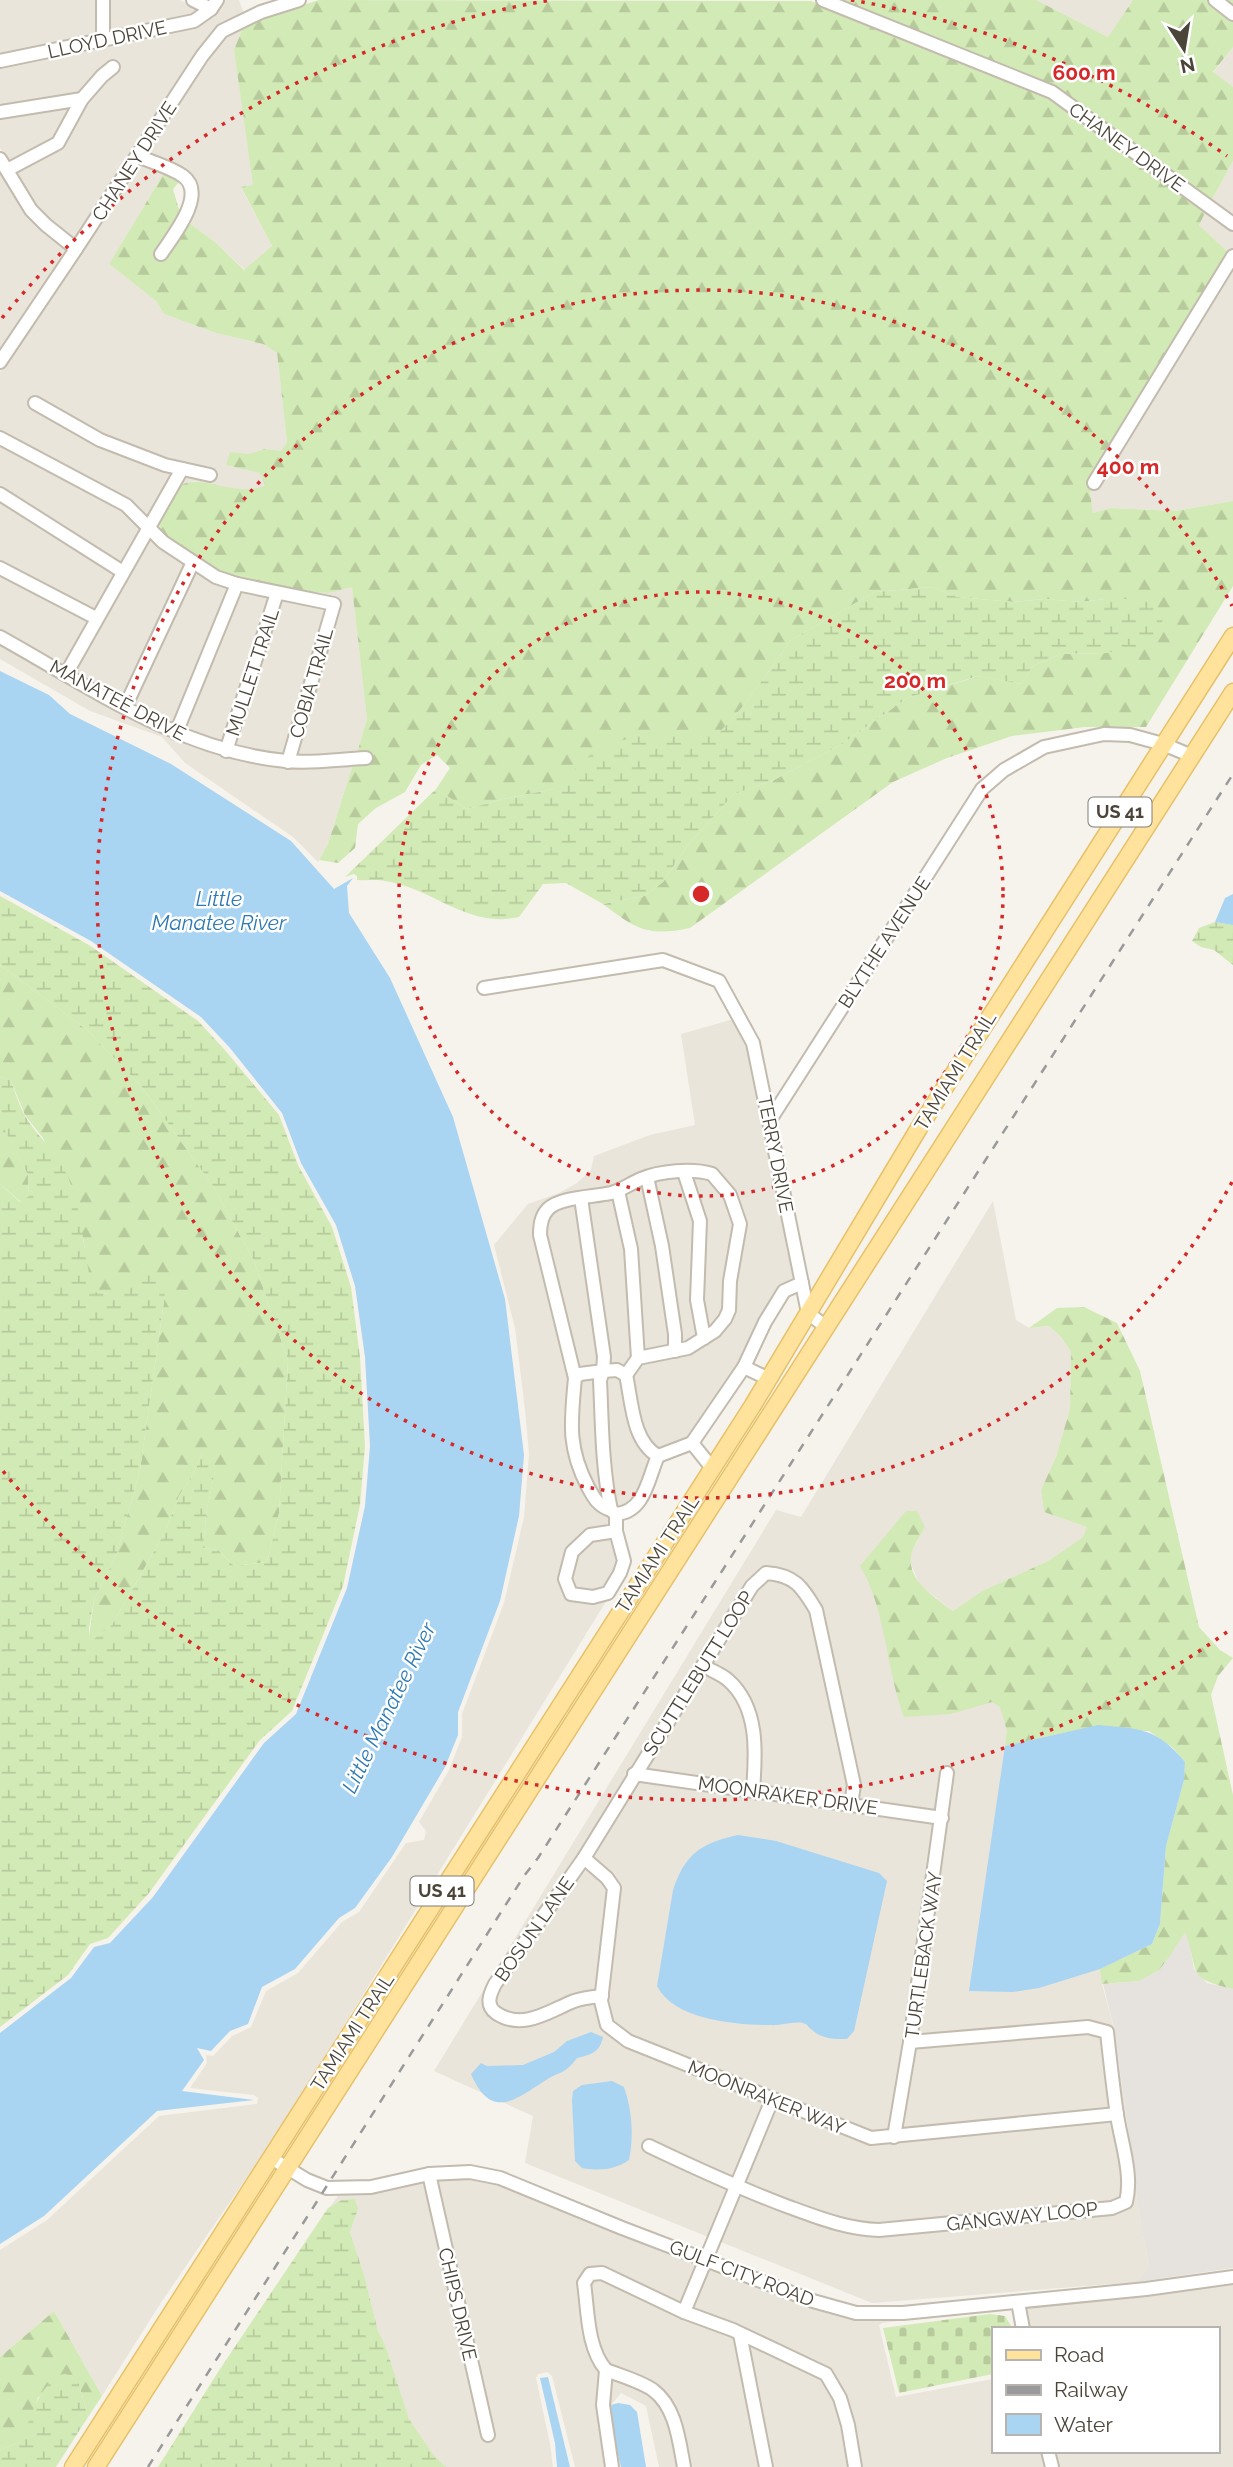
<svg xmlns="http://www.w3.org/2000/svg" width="1233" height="2467" viewBox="0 0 1233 2467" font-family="Raleway,sans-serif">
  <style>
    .residential { fill: #eae5da }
    .industrial { fill: #e6e2dd }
    .forest { fill: url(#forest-firs) }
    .wetland { fill: url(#wetland-marsh) }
    .cemetery { fill: url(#cemetery-stones) }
    .water { fill: #a9d4f2 }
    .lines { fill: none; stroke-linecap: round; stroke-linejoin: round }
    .minor-casing { stroke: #c2bbae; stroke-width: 16 }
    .major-casing { stroke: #e6c16a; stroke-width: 19 }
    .minor { stroke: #fff; stroke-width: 12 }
    .major { stroke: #ffe39c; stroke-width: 16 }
    .rail { stroke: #9a9a9a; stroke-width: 2.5; stroke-dasharray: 9 9; stroke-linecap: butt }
    .ring { fill: none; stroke: #d62828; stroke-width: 3.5; stroke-dasharray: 3.5 7 }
    .labels { text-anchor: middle; stroke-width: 5; stroke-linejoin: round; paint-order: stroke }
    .shield { fill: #fff; stroke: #817c74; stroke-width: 2 }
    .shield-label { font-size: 18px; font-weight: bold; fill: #4b4439 }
    .street-label { font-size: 19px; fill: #4b4439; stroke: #fff }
    .water-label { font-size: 21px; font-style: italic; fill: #2e7ab2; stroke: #fff }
    .centre { fill: #d62828; stroke: #fff; stroke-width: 3.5 }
    .ring-label { font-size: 21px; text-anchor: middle; font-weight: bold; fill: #d62828; stroke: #fff; stroke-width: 5; stroke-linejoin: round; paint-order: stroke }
  </style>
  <defs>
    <pattern id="forest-firs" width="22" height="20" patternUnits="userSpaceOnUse" patternTransform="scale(1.75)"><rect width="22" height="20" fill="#d2eab5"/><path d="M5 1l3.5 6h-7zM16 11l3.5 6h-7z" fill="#b6ca9c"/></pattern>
    <pattern id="wetland-marsh" width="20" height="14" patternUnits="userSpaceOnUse" patternTransform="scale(1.75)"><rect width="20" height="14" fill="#d2eab5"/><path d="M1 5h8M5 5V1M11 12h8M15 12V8" fill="none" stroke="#b6ca9c"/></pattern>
    <pattern id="cemetery-stones" width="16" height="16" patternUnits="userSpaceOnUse" patternTransform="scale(1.75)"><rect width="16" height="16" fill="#d2eab5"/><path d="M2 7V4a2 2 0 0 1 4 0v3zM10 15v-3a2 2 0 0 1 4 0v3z" fill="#b6ca9c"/></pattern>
  </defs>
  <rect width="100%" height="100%" fill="#f6f3ec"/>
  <!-- residential -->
  <g class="residential">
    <polygon points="0,0 97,0 98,35 0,55"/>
    <polygon points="108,0 180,0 199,10 192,15 108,33"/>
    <polygon points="225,0 239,0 244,14 220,25 75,241 50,221 35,206 15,173 51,155 62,147 88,101 105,80 120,69 114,59 98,72 79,93 0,106 0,67 108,46 174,30 214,16"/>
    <polygon points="1036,0 1133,0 1108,37"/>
    <polygon points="243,27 234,50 254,185 241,188 272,246 245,270 215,242 188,222 197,204 196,187 146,153 206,60 226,36"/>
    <polygon points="1233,47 1233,87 1213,73"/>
    <polygon points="73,106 54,139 9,163 0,148 0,118"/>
    <polygon points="1233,161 1233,217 1211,201"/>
    <polygon points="139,163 164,173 109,264 156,301 164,314 216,333 263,344 277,353 287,442 281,452 265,449 248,454 263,473 265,485 255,490 234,489 194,481 178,487 185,476 214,482 216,471 180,461 166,460 102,435 41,401 34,395 28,404 36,412 99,445 173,473 147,519 128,500 0,431 0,372"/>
    <polygon points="0,169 69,250 0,352"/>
    <polygon points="1206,211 1233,231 1233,501 1175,511 1111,508 1093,513 1090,491 1231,255 1199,225"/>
    <polygon points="0,444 123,510 142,529 121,565 0,487"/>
    <polygon points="0,500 115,574 94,611 0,562"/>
    <polygon points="150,537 159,547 186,564 122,699 74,672"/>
    <polygon points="195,570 229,587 174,726 132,705"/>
    <polygon points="0,575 89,620 64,666 0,630"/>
    <polygon points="352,586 367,719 357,753 295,756 341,601 331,597 298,591 327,593"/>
    <polygon points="240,590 270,597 223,744 184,730"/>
    <polygon points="281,600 327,609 284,755 233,746"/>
    <polygon points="0,643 127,715 179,741 229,758 291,769 353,764 328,844 318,862 293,837 185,763 162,737 90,711 0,659"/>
    <polygon points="734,1019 748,1045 780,1203 787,1252 792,1260 796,1279 688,1438 659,1450 651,1445 645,1435 632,1376 644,1362 680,1357 710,1343 729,1323 745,1225 739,1203 734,1192 713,1168 686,1165 588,1192 564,1194 550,1201 538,1215 534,1224 534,1236 569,1368 568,1451 573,1468 591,1502 598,1511 611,1517 611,1526 589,1529 568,1547 570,1599 592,1603 607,1600 282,2126 162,2301 102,2396 54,2311 0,2357 0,2250 47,2220 159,2116 257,2104 258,2098 254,2095 190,2088 207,2063 206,2055 213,2056 232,2036 251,2027 266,1991 298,1973 342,1922 359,1912 406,1843 424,1840 426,1831 419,1822 449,1770 462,1737 462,1714 504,1603 524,1517 529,1454 525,1410 515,1328 494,1245 528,1204 559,1193 577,1183 591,1170 594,1156 650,1135 695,1125 681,1034"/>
    <polygon points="691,1177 709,1179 725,1199 734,1224 726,1266 723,1309 716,1322 708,1329 702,1300 706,1221"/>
    <polygon points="681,1178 695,1221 699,1335 680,1343 667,1245 654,1181"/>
    <polygon points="644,1184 656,1246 670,1346 643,1350 636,1249 624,1194"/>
    <polygon points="614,1198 626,1250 633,1356 624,1368 609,1365 587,1204"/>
    <polygon points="993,1201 1016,1320 1029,1328 1049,1326 1061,1337 1071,1352 1070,1409 1056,1457 1041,1490 1044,1512 1088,1527 1083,1537 1048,1561 982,1591 953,1611 920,1585 910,1562 912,1551 925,1527 906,1512 861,1566 1044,1695 1124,1980 1102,1984 1115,2032 1139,2214 1149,2265 1137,2282 872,2303 525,2163 533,2116 434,2071 776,1510 801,1517"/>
    <polygon points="577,1204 599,1357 598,1366 579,1368 545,1234 547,1222 551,1214 561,1208"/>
    <polygon points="616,1376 622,1379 635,1439 643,1453 651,1458 635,1496 630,1504 624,1508 616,1508 615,1505 611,1487 606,1381 608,1377"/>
    <polygon points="595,1378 601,1487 603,1501 583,1463 577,1435 580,1381"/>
    <polygon points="612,1537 618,1561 605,1588 593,1592 575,1588 571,1578 577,1555 592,1540"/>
    <polygon points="470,2178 498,2183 866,2319 942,2315 883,2323 879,2325 896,2397 993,2379 993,2451 1043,2451 1046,2467 659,2467 646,2406 621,2393 611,2405 617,2467 575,2467 552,2376 547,2372 538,2374 536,2378 550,2444 553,2467 446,2467 433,2454 409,2419 386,2347 378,2331 365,2278 350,2232 358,2209 330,2207 340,2193 425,2181"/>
    <polygon points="1233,2283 1233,2467 1057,2467 1054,2451 1217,2451 1217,2329 1029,2329 1024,2307"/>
  </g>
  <!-- industrial -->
  <polygon class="industrial" points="1185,1931 1190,1946 1194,1969 1207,1983 1233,1989 1233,2268 1137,2282 1149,2265 1139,2214 1115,2032 1103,1984 1139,1981 1172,1953"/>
  <!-- forest -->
  <g class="forest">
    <path d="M319 0 811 1 1049 98 1206 211 1199 225 1231 255 1090 492 1093 513 1111 508 1175 511 1233 501V586L1146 727H1085L1012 736 947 758 893 782 690 928C649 937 635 929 603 904L644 896 663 882 687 846 734 794 772 781 842 744 907 698 979 676 1021 684 1033 666 1060 654 1107 653 1147 599H1105L1081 602 1044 599 1014 602 957 597 932 587 875 592 791 640 746 703 719 733H658L567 779 554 789 503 799 467 809 436 789 450 768 437 755 421 765 405 792 376 808 358 824 355 848 338 863 319 860 328 844 353 764 371 763 370 752 357 753 367 719 352 587 328 593 298 591 238 578 224 573 165 537 158 523C164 512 170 493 180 486 199 472 237 499 265 485L260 473 226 465 230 452 248 454 265 449 281 451 287 442 277 353 263 344 216 333 164 314 156 301 109 264 164 173 180 181 173 189 180 213 154 255 162 262 188 222 215 242 244 270 272 246 241 187 253 185 234 50 243 27 263 18Z"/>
    <polygon points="837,0 1036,0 1108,37 1133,0 1233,0 1233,47 1213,72 1233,87 1233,161 1211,201 1053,87"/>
    <polygon points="0,965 86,1029 142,1087 213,1186 254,1261 288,1360 279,1513 267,1562 234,1566 218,1550 203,1548 207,1508 215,1472 202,1452 195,1471 179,1496 165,1532 112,1625 88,1644 94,1600 117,1553 140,1470 165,1294 110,1294 94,1292 85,1264 84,1241 43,1138 25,1115 11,1081 0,1076"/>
    <polygon points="0,1120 28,1175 29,1197 21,1202 0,1184"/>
    <path d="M1084 1307 1117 1323 1140 1371 1199 1627 1220 1650 1233 1658 1218 1676 1211 1695 1233 1795V1989C1184 1978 1200 1971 1185 1932L1172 1953 1159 1970 1139 1981 1102 1984 1100 1969 1152 1944 1160 1924 1166 1846 1184 1780 1185 1762 1173 1748 1149 1731 1067 1732 1005 1746 1007 1731 1000 1707 992 1702 951 1714 904 1717C886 1669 886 1609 860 1566L906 1511H917L925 1527C921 1535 915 1543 912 1552 904 1579 935 1597 953 1611L982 1591 1048 1561 1083 1537 1087 1527 1044 1512 1041 1490 1056 1457 1070 1409 1071 1352 1061 1337 1049 1326 1029 1328 1057 1308Z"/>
    <polygon points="54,2311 102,2396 88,2417 79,2384 38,2397 32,2418 20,2442 0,2450 0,2357"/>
  </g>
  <!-- wetland -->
  <g class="wetland">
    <path d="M932 587 957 597 1014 602 1044 599 1081 602 1105 599H1147L1163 619 1155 643 1107 653 1060 654 1033 666 1021 684 978 676 907 698 842 744 772 781 734 794 687 846 663 882 644 896 603 904 566 883 543 884 519 917C468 929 433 888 385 881 376 879 366 881 357 880V876L354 874 345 877 436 789 467 809 503 799 554 789 592 753 631 737 658 733H719L746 703 791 640 875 592Z"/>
    <path d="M0 896 89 945 198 1021 224 1049 279 1115 298 1165 332 1227 351 1287 360 1357 365 1446 360 1505 343 1586 292 1711 260 1740 149 1893 108 1938 90 1944 68 1975 0 2027V1184L20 1202 29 1196 28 1175 0 1121V1076L11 1081C15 1092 19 1105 25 1116 38 1137 58 1154 68 1177 84 1214 82 1254 94 1292L110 1294 143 1267 161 1275 165 1294 140 1470 117 1553 94 1600 89 1628V1643L112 1625 165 1532 179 1496 195 1471 202 1452 210 1450 215 1472 207 1508 203 1548 218 1550 234 1566 267 1562 279 1513 288 1360 254 1261 213 1186 142 1087 86 1029 0 965Z"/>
    <polygon points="1215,922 1233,925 1233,965 1214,950 1201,947 1192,941 1199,928"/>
    <polygon points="355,2199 358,2209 350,2232 365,2278 378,2331 386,2347 409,2419 433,2454 446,2467 158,2467 218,2372 328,2208 342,2200"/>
    <path d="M65 2373 79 2384 88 2417 56 2467H0V2450L20 2442C33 2416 36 2386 65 2373Z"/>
  </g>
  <!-- cemetery -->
  <polygon class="cemetery" points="990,2314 1005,2316 1013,2329 993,2329 993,2374 899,2393 883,2328"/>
  <!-- water -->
  <g class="water">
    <polygon points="0,671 49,695 70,714 171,764 291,841 334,889 353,878 347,886 349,913 390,978 453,1117 505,1299 524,1455 519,1516 500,1601 458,1712 458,1735 445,1767 392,1857 355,1908 339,1918 295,1969 262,1987 248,2024 230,2031 211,2051 197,2048 204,2060 182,2091 254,2100 157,2111 44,2216 0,2244 0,2033 71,1978 94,1947 110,1943 153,1897 264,1743 296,1714 347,1588 365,1506 370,1446 365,1357 355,1286 336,1225 301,1163 282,1113 230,1048 201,1017 91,941 0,891"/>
    <polygon points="1233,894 1233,925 1215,922 1225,898"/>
    <path d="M1098 1725C1140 1729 1156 1727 1185 1762L1184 1780 1166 1846 1160 1924 1152 1944 1100 1969 1039 1988 1013 1992 969 1991 1005 1746Z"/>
    <path d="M738 1835 776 1841 879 1873 887 1881 854 2031 847 2039C833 2039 821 2039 811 2029 806 2025 809 2025 803 2023 793 2021 780 2026 770 2025 736 2025 674 2020 657 1986L673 1890C685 1854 701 1843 738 1835Z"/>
    <path d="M591 2032 603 2037C600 2052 591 2055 577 2058 564 2075 562 2070 546 2080 514 2101 491 2120 471 2074L481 2063 487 2066 523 2065 554 2052 567 2041Z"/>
    <path d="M612 2081 624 2087C632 2110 634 2136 629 2160 614 2170 600 2171 582 2168L575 2161 572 2100 573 2091 582 2085Z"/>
    <polygon points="548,2377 570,2467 557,2467 555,2443 540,2378"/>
    <polygon points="618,2403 630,2405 637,2412 646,2467 621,2467 612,2432 611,2405"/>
  </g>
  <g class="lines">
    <defs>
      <g id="minor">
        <polyline points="103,0 103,40"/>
        <polyline points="193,0 211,9"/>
        <polyline points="823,0 1052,92 1233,224"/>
        <polyline points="1215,0 1233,14"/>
        <polyline points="0,61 194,21 211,9 217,0"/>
        <polyline points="0,112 82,99"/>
        <path d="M137 156C152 162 170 167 183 176 208 194 172 237 161 254"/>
        <polyline points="0,159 31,210 46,225 76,249"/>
        <polyline points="7,170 58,143 82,99 102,76 113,67"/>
        <polyline points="0,362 76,249 202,56 222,31 261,12 299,0"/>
        <polyline points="35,403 100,440 165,465 210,475"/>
        <polyline points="0,438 126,505 163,542 216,577 237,584 334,604 288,762"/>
        <polyline points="1094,483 1233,256"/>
        <polyline points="0,494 123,572"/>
        <polyline points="0,568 96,618"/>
        <path d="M0 637C90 687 180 751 286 761 311 764 340 759 366 758"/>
        <polyline points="66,674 182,469"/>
        <polyline points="125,707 193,562"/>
        <polyline points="176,733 237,584"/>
        <polyline points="226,751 277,593"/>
        <polyline points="484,988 663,960 719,981 753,1043 808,1313 826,1327"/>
        <polyline points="770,1120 982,789 1004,770 1044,747 1104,734 1130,735 1163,744 1192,756"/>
        <polyline points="684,1172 700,1221 697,1300 704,1338"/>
        <polyline points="647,1177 662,1246 675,1334 675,1351"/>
        <polyline points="618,1191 631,1249 638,1358"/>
        <path d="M581 1198 604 1357 603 1371 580 1374 575 1378C571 1421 567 1447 588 1487 594 1498 598 1506 611 1510"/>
        <polyline points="744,1367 765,1322 784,1291 802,1283"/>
        <path d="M575 1378 540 1235C540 1225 541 1216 548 1209 560 1197 593 1197 611 1193 622 1190 631 1183 641 1179 660 1171 692 1168 712 1174L730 1195 740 1224 730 1281 729 1310 725 1319 715 1331 688 1348 638 1358 626 1375"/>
        <polyline points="692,1443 744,1367 769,1379"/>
        <path d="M658 1456C648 1478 645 1512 616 1514L611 1510C602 1468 602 1423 600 1380L603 1371 617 1370 626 1375C632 1402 632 1441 658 1456L692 1443 712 1468"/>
        <polyline points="616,1531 590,1535 572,1552 565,1579 571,1594 593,1597 608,1593 620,1573 624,1561 616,1531 616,1514"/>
        <path d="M704 1666C712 1671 721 1674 728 1680 759 1707 756 1753 753 1790"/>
        <polyline points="634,1774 942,1818"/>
        <polyline points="584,1858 607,1878 614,1888 601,2001 607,2025 628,2041 871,2138 1117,2114"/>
        <path d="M602 1996C593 1997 583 1998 574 2001 549 2011 523 2031 496 2013 485 2005 490 1994 495 1984L584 1858 752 1586 766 1573C795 1575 802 1587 816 1610L854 1785 851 1804"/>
        <polyline points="894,2137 910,2042 947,1773"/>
        <path d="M649 2146C695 2168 741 2189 789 2207 819 2218 847 2229 879 2230L1112 2208 1126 2202C1133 2175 1121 2142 1117 2115 1113 2087 1110 2060 1107 2032L1088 2027 910 2042"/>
        <polyline points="271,2158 307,2180 327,2188 371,2187 429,2174 470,2172 500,2178 622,2228 813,2301 856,2313 903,2313 1146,2289 1233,2277"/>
        <polyline points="429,2174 488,2435"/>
        <polyline points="1018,2302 1023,2329"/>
        <polyline points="684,2312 772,2100"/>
        <polyline points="740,2334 766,2467"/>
        <path d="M606 2370C621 2376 640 2381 653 2390 676 2407 679 2441 684 2467"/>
        <polyline points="1048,2451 1052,2467"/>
        <path d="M612 2467 603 2405 606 2370C587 2348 588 2311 584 2283L590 2274 602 2273 684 2312 733 2330 826 2374 840 2398 848 2425 855 2467"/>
      </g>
      <g id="major">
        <polyline points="73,2467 753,1405 919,1128 1233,636"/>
        <polyline points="96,2467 1233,692"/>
      </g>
    </defs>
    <!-- minor casing -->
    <use href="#minor" class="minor-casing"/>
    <!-- major casing -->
    <use href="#major" class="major-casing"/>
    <!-- minor -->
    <use href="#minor" class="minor"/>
    <!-- major -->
    <use href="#major" class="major"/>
    <!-- rail -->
    <polyline class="rail" points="148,2467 524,1876 538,1858 1233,774"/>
  </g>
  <!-- distance rings -->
  <g class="ring">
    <circle cx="701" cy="894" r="302"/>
    <path d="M1232 1182A604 604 0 1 1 1232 606"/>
    <path d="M1227 1632A906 906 0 0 1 2 1470M2 318A906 906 0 0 1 551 0M851 0A906 906 0 0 1 1227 156"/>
  </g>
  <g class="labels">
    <!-- shield labels -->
    <g class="shield">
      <rect x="1088.5" y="797.5" width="63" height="29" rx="5"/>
      <rect x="410.5" y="1876.5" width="63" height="29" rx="5"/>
    </g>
    <g class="shield-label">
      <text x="1120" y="818">US 41</text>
      <text x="442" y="1897">US 41</text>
    </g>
    <!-- street labels -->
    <g class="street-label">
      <text transform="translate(107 39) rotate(-12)" y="7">LLOYD DRIVE</text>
      <text transform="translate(1127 147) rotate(36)" y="7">CHANEY DRIVE</text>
      <text transform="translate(134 161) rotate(-57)" y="7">CHANEY DRIVE</text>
      <text transform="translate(252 672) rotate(-72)" y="7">MULLET TRAIL</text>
      <text transform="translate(311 683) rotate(-74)" y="7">COBIA TRAIL</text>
      <text transform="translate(118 700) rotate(28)" y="7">MANATEE DRIVE</text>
      <text transform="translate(884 942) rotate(-57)" y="7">BLYTHE AVENUE</text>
      <text transform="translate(955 1071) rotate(-58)" y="7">TAMIAMI TRAIL</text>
      <text transform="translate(776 1154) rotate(79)" y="7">TERRY DRIVE</text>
      <text transform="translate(657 1554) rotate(-57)" y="7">TAMIAMI TRAIL</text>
      <text transform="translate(698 1673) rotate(-58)" y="7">SCUTTLEBUTT LOOP</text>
      <text transform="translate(788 1795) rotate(8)" y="7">MOONRAKER DRIVE</text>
      <text transform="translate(534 1929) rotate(-55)" y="7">BOSUN LANE</text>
      <text transform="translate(923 1955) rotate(-82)" y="7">TURTLEBACK WAY</text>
      <text transform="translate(352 2032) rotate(-57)" y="7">TAMIAMI TRAIL</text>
      <text transform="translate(767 2097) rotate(22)" y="7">MOONRAKER WAY</text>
      <text transform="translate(1022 2216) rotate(-6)" y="7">GANGWAY LOOP</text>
      <text transform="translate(742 2273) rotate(21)" y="7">GULF CITY ROAD</text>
      <text transform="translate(458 2304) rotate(77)" y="7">CHIPS DRIVE</text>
    </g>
    <!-- water labels -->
    <g class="water-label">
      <text x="219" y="906">Little<tspan x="219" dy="24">Manatee River</tspan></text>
      <text transform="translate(389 1708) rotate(-64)" y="7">Little Manatee River</text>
    </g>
  </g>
  <circle cx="701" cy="894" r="10" class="centre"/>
  <g class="ring-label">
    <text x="1084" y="80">600 m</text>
    <text x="1128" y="474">400 m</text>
    <text x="915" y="688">200 m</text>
  </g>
  <!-- legend -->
  <rect x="992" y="2327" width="228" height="126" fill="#ffffff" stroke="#b7b4b0" stroke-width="2"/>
  <rect x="1006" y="2350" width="35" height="10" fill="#ffe39c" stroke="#b7b4b0" stroke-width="2"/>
  <text x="1054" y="2362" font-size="21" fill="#4b4439">Road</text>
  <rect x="1006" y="2385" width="35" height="10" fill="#9a9a9a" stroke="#b7b4b0" stroke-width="2"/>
  <text x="1054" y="2397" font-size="21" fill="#4b4439">Railway</text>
  <rect x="1006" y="2414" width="35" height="21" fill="#a9d4f2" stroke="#b7b4b0" stroke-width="2"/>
  <text x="1054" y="2432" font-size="21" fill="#4b4439">Water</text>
  <!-- north arrow -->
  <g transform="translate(1184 49) rotate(168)" stroke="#ffffff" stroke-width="5" paint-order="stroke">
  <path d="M0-5L12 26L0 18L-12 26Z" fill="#4b4439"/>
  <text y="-10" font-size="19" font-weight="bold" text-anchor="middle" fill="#4b4439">N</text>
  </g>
</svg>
